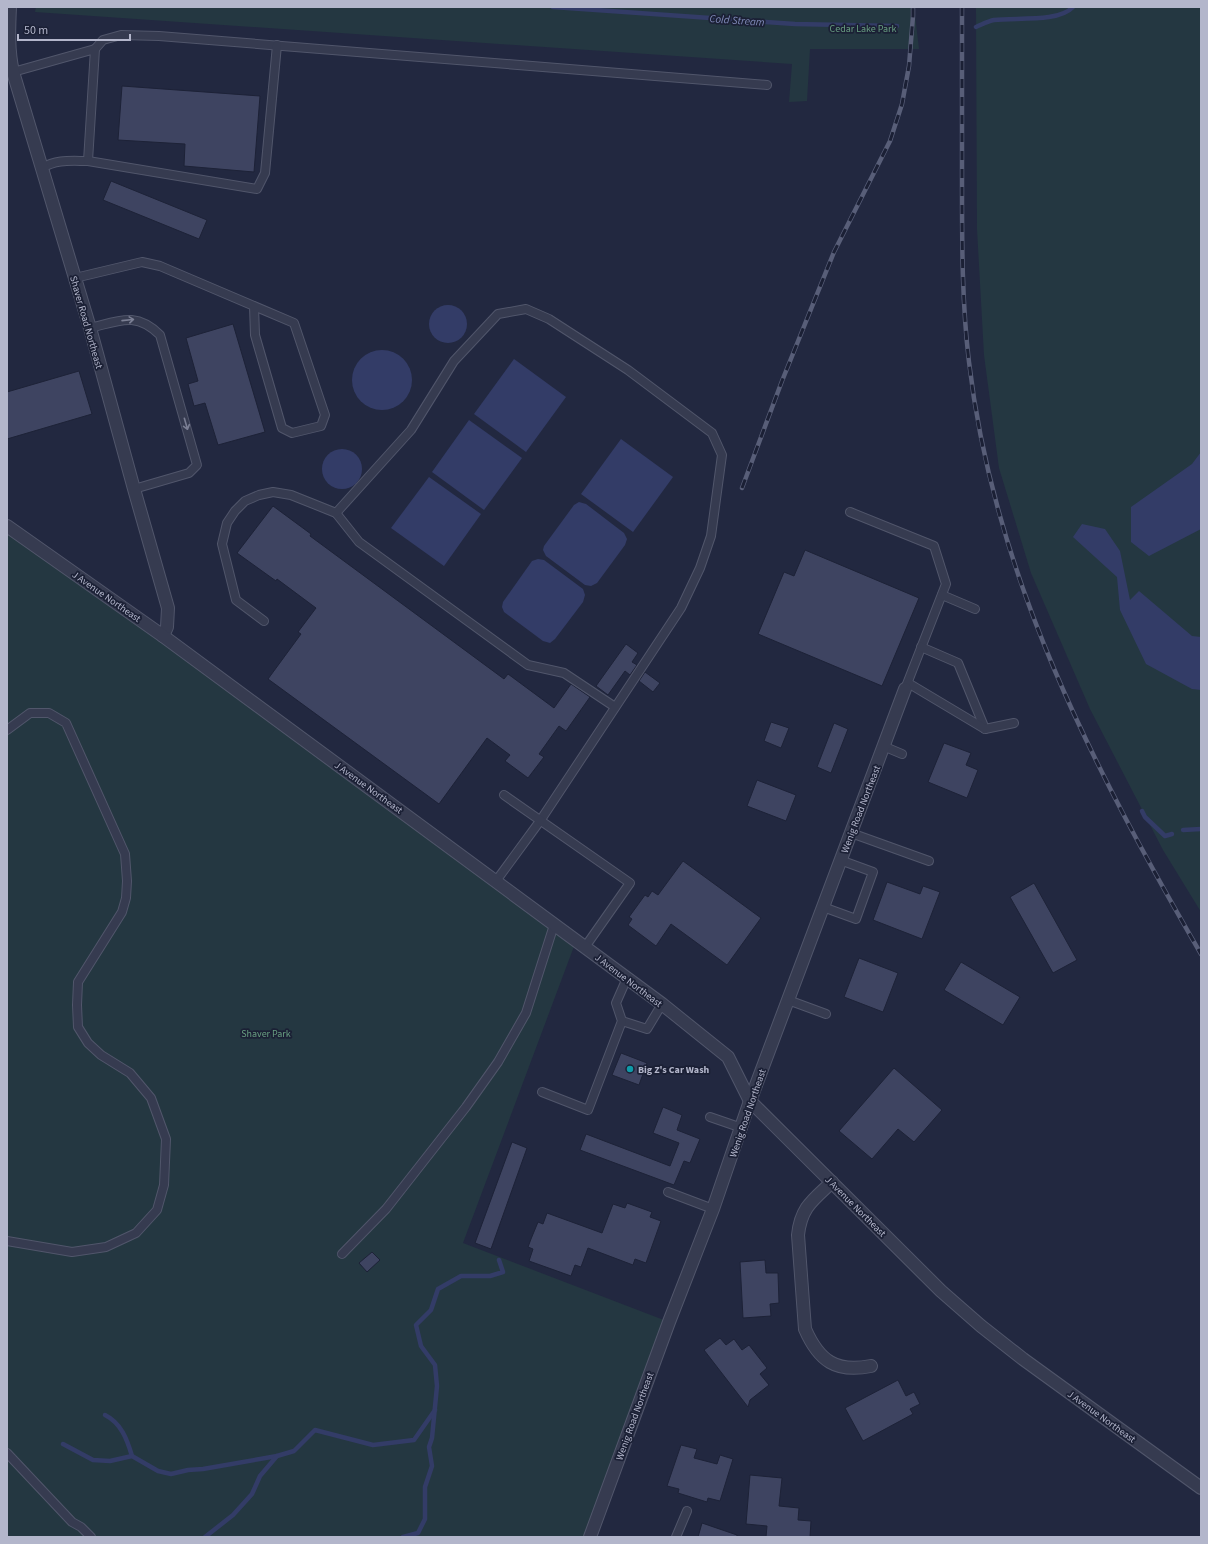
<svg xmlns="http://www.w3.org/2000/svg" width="1208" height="1544" viewBox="0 0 1208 1544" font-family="'Source Sans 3',sans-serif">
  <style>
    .green { fill: #243741 }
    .water { fill: #333c67 }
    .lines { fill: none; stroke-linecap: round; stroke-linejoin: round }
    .stream { stroke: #333c67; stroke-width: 4.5 }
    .building { fill: #3e4461; stroke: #1d2237 }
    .service-casing { stroke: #51566b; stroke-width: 10 }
    .minor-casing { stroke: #51566b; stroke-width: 14 }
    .tertiary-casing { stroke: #51566b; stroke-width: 14 }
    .service { stroke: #363b50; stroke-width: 8 }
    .minor { stroke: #363b50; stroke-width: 12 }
    .tertiary { stroke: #363b50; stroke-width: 12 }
    .rail-casing { stroke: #585e78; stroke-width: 4.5 }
    .rail { stroke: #1b2035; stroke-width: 3; stroke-dasharray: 9; stroke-linecap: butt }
    .oneway { stroke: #7b7f94 }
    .culture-dot { fill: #0f9aa8; stroke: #1b2035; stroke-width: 1.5 }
    .labels { text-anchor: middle; stroke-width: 3.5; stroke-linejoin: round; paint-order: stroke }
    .park-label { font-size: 10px; fill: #689e81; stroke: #1b2035 }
    .street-label { font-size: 10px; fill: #b3b6cb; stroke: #1b2035 }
    .poi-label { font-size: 10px; font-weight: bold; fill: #b3b6cb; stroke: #1b2035; text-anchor: start }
    .water-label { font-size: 11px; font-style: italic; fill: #808bb9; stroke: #1b2035 }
  </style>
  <rect width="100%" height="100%" fill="#222840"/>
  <!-- green -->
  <g class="green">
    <polygon points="36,7 914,7 919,49 810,49 807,101 789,102 792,64 35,12"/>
    <polygon points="976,7 1201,7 1201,912 1163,850 1090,709 1031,573 999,468 984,355 977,229"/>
    <polygon points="7,526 576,941 463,1243 669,1322 590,1537 7,1537"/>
  </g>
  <!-- water -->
  <g class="water">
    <circle cx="448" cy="324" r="19"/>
    <circle cx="382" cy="380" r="30"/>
    <polygon points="514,359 566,397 526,452 474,414"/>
    <polygon points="469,420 522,458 484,510 432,472"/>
    <polygon points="621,439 673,477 633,532 581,494"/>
    <circle cx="342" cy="469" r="20"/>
    <polygon points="1201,452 1201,529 1149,556 1131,542 1131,507 1192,464"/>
    <polygon points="429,477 481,514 444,566 391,528"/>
    <polygon points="579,502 586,504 624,533 627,539 625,545 597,583 591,586 585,585 546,556 543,550 544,546 574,505"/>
    <polygon points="1082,524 1105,529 1120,551 1130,600 1139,591 1192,636 1201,637 1201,690 1192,689 1146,664 1120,610 1117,577 1073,537"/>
    <polygon points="538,559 544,560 583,589 585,595 583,602 555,639 550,643 543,641 504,612 502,607 503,602 532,561"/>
  </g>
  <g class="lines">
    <!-- stream -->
    <g class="stream">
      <polyline points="553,7 795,24 897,26"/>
      <path d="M976 27C981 25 988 21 994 20 1015 17 1058 23 1073 7"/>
      <polyline points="1142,811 1145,817 1165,836 1172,834"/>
      <polyline points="1183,830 1201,829"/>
      <path d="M105 1415C121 1423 127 1439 132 1456"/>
      <polyline points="63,1444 93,1460 110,1461 132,1456 158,1471 171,1474 188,1470 203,1469 277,1456"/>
      <polyline points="205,1537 233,1515 252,1494 260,1476 277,1456 294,1451 315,1430 373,1445 414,1440 435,1410"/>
      <polyline points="403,1537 418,1533 425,1519 425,1487 432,1466 429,1447 432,1438 437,1386 435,1365 421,1346 416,1325 431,1310 438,1289 461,1276 490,1276 503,1272 499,1260"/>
    </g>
  </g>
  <!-- building -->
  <g class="building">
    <polygon points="122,86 260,96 254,172 184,166 185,144 118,140"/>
    <polygon points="111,181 207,220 199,239 103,200"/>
    <polygon points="233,324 265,432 218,445 205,403 194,406 188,384 198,381 186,338"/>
    <polygon points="79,371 92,414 7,439 7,392"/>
    <polygon points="273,506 311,534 310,536 504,679 508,674 554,708 571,684 590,697 566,731 559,726 539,754 544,757 528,778 505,761 510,755 487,738 439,804 268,679 301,634 298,632 316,608 277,579 276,581 237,553"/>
    <polygon points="805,550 919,598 882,686 758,634 784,572 794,576"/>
    <polygon points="626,644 638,653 632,662 637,665 630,675 625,671 608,695 596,686"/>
    <polygon points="645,672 660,683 653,692 639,681"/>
    <polygon points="771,722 789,728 781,748 764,741"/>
    <polygon points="834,723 848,729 831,773 817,767"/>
    <polygon points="944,743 971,753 966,765 978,770 967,798 928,782"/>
    <polygon points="757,780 796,795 786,821 747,806"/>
    <polygon points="683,861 761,918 727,965 671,924 656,946 628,925 632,919 629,917 645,895 648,897 652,891 658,895"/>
    <polygon points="887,882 920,894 923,886 940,892 922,939 873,920"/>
    <polygon points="1034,883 1077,960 1053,973 1010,897"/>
    <polygon points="859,958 898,973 883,1012 844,997"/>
    <polygon points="961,962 1020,997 1003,1025 944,990"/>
    <polygon points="621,1053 647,1063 639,1085 612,1075"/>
    <polygon points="894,1068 942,1110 914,1142 898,1129 872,1159 839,1131"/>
    <polygon points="663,1107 682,1115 677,1130 700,1139 690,1163 684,1161 674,1185 580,1150 586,1134 670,1166 679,1143 653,1133"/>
    <polygon points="512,1142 527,1148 491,1249 475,1243"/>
    <polygon points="627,1203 652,1212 650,1217 661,1221 646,1263 635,1259 633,1265 588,1248 581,1267 575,1265 571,1276 529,1261 533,1249 528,1247 531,1239 538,1222 543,1224 547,1213 602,1233 613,1204 625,1208"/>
    <polygon points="372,1252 380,1260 367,1272 359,1263"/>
    <polygon points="765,1260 766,1273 778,1273 779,1303 770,1304 771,1316 743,1318 740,1262"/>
    <polygon points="720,1338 726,1345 734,1339 742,1350 749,1345 767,1368 760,1374 769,1385 750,1400 748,1407 704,1350"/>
    <polygon points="898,1380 906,1396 914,1392 920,1404 910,1409 913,1414 863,1441 845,1408"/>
    <polygon points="681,1445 697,1449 694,1458 717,1464 720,1455 733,1459 720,1501 708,1498 707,1502 678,1493 679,1489 667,1486"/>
    <polygon points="750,1475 782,1478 779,1506 799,1508 798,1520 811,1521 810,1537 766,1537 767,1526 746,1524"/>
    <polygon points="702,1523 737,1535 737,1537 698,1537"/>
  </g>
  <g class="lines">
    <defs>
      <g id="service">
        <polyline points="95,49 103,40 121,35 159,36 767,85"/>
        <path d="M13 72 95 49 88 161C71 161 57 159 42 168"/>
        <polyline points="88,161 257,189 265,173 277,45"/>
        <polyline points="75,278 142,262 160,266 294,323 325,415 321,426 292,433 282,428 255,335 254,306"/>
        <path d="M90 328C119 321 136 311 160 335L197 465 189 473 134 489"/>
        <polyline points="850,512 934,546 946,584 905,689"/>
        <polyline points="336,513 359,542 528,665 564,673 615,707"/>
        <polyline points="942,595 975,609"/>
        <polyline points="264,621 236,600 222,544 227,523 235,511 245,501 259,495 273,492 291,495 336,513 411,430 454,361 498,314 526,309 549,319 628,370 712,433 722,455 711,536 700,568 681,608 540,821 496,881"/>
        <polyline points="921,647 958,663 985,729"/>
        <polyline points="908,683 985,729 1014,723"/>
        <polyline points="7,730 30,713 49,713 66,723 125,854 127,881 126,898 122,912 78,982 77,1005 78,1027 88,1043 101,1055 130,1073 151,1098 166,1139 164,1185 157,1210 136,1233 106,1247 72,1252 7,1241"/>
        <polyline points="883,746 902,754"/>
        <polyline points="504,795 630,883 585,947"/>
        <polyline points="851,833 929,861"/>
        <polyline points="823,907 856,919 873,872 840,860"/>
        <polyline points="788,1000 826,1014"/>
        <polyline points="622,1021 647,1029 662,1004"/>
        <polyline points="542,1092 588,1110 622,1021 616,1003 627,978"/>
        <polyline points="710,1117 742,1128"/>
        <polyline points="668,1192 713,1209"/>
        <polyline points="342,1254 386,1209 466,1107 498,1062 526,1013 554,925"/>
        <polyline points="7,1453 72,1522 81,1527 91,1537"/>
        <polyline points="676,1537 687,1511"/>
      </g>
      <g id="minor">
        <polyline points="750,1101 905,689"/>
        <path d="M832 1182C813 1200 801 1207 798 1235L805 1329C819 1361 836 1373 871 1366"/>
      </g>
      <g id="tertiary">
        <path d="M10 7C9 29 8 50 13 72L90 328 134 489 168 608 167 627 163 636"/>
        <polyline points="7,526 163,636 662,1004 728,1057 750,1101 941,1291 981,1326 1023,1359 1201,1488"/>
        <polyline points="590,1537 669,1322 713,1209 750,1101"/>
      </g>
    </defs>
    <!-- service casing -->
    <use href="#service" class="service-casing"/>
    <!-- minor casing -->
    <use href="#minor" class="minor-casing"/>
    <!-- tertiary casing -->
    <use href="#tertiary" class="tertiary-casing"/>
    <!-- service -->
    <use href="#service" class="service"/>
    <!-- minor -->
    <use href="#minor" class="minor"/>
    <!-- tertiary -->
    <use href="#tertiary" class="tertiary"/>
    <defs>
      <g id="rail">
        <path d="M962 7C962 67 962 127 962 187 962 245 962 304 969 362 994 577 1094 769 1201 954"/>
        <polyline points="742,488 782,381 834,252 890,141 902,104 909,66 913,16 913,7"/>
      </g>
    </defs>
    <!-- rail casing -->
    <use href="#rail" class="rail-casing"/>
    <!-- rail -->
    <use href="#rail" class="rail"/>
  </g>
  <!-- one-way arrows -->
  <defs><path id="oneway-shaft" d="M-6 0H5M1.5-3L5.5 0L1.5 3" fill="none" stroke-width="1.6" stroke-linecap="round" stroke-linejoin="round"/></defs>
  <g class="oneway">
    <use href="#oneway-shaft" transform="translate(128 320) rotate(-6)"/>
    <use href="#oneway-shaft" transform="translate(186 424) rotate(74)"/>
  </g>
  <!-- markers -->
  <circle class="culture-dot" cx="630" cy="1069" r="4"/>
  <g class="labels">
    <!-- park labels -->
    <g class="park-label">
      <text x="863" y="32">Cedar Lake Park</text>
      <text x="266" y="1037">Shaver Park</text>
    </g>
    <!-- street labels -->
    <g class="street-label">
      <text transform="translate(87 322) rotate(74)" y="4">Shaver Road Northeast</text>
      <text transform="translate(107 596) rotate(35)" y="4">J Avenue Northeast</text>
      <text transform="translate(369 787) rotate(36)" y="4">J Avenue Northeast</text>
      <text transform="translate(860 809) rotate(-69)" y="4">Wenig Road Northeast</text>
      <text transform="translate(629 980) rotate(37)" y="4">J Avenue Northeast</text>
      <text transform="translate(747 1113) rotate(-71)" y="4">Wenig Road Northeast</text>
      <text transform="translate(856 1206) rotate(45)" y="4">J Avenue Northeast</text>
      <text transform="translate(634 1416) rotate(-70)" y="4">Wenig Road Northeast</text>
      <text transform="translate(1102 1416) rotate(36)" y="4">J Avenue Northeast</text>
    </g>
    <!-- poi labels -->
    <g class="poi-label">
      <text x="638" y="1073">Big Z's Car Wash</text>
    </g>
    <!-- water labels -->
    <g class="water-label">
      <text transform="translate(737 20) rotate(4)" y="4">Cold Stream</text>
    </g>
  </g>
  <!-- border -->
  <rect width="1208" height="1544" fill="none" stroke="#b3b6cb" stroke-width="16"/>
  <!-- scale -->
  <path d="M18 34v6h112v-6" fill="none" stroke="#b3b6cb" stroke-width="2"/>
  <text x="24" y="34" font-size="12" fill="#b3b6cb" stroke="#1b2035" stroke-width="3" paint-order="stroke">50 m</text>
</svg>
